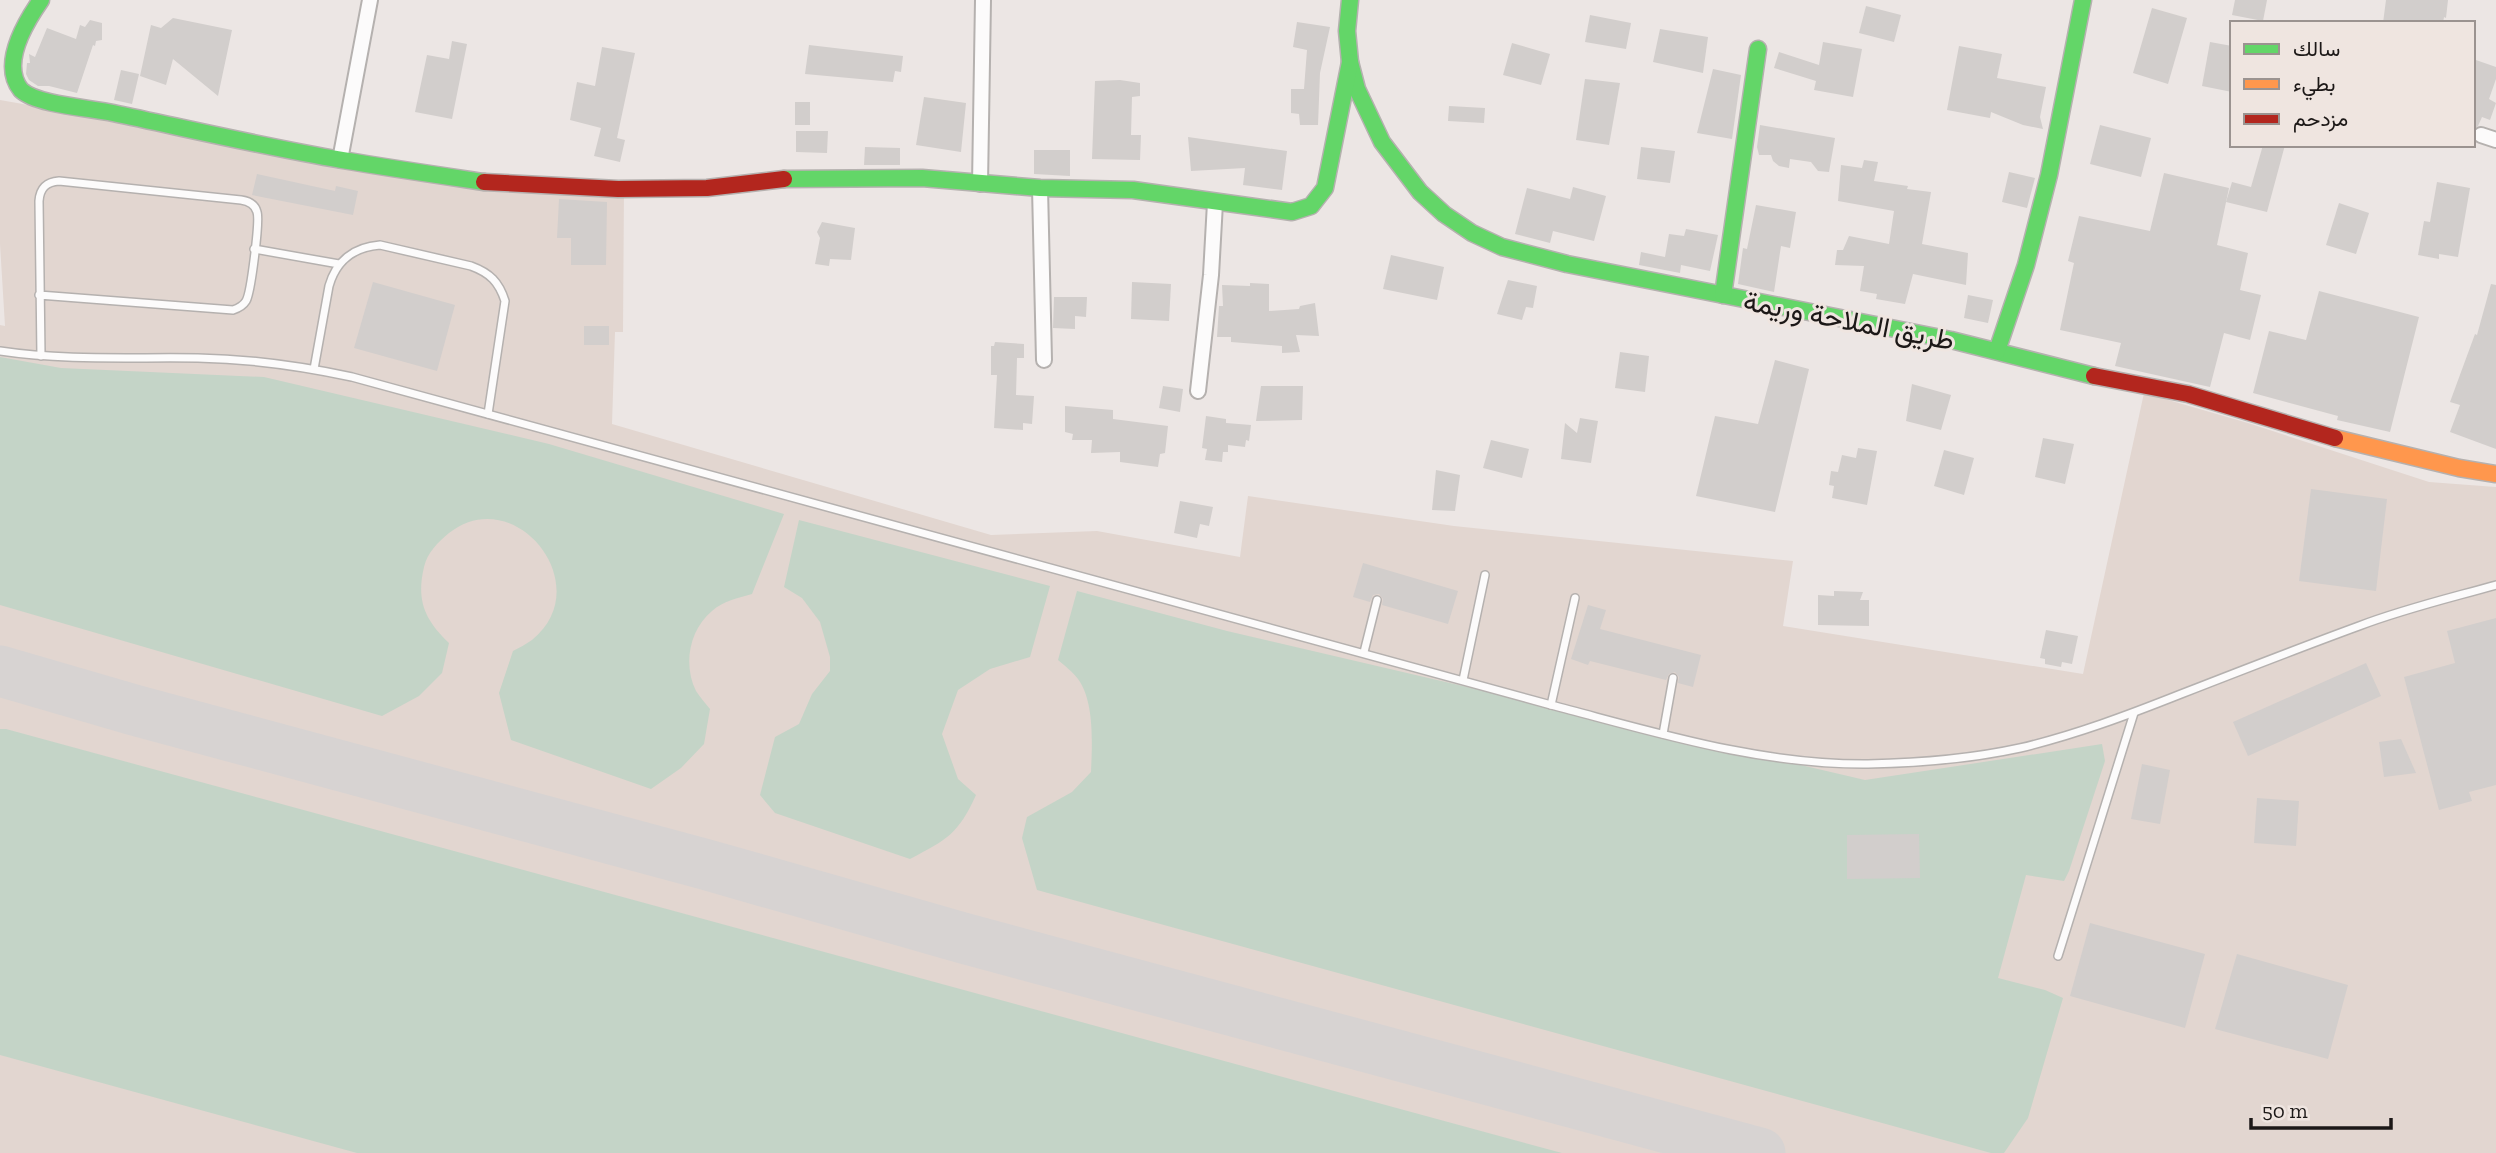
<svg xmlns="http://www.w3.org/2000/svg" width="2496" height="1153" viewBox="0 0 2496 1153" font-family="'Zilla Slab',Vazirmatn,serif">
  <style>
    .built { fill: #e2d6d0 }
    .green { fill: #c4d4c7 }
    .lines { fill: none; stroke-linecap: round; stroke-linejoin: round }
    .taxiway { stroke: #d7d3d2; stroke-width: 51 }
    .building { fill: #d2cecc }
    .lane-casing { stroke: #b5b1af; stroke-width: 10 }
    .street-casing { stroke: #b5b1af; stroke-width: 18 }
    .fast-casing { stroke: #b5b1af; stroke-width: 19 }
    .slow-casing { stroke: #b5b1af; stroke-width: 19 }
    .jam-casing { stroke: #b5b1af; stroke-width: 19 }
    .lane { stroke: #fcfbfb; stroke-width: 7 }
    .street { stroke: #fcfbfb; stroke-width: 14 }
    .fast { stroke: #63d668; stroke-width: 16 }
    .slow { stroke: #ff974d; stroke-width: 16 }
    .jam { stroke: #b3261e; stroke-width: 16 }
    .labels { text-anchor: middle; stroke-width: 6; stroke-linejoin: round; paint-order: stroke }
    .street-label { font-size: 28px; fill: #1c1817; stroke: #efe5e0 }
  </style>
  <rect width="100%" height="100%" fill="#ece6e4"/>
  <!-- built -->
  <polygon class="built" points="0,100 483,185 624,188 623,332 615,332 612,424 991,535 1097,531 1240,557 1248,496 1454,526 1793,561 1783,626 2083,674 2144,393 2248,423 2429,482 2496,487 2496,1153 0,1153 0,325 5,326 0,244"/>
  <!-- green -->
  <g class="green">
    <path d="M0 357 61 368 264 377 549 444 784 514 752 594C738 598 723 601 712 611 689 630 683 665 696 691 700 697 705 703 710 709L704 744 681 768 651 789 511 740 499 693 513 651C519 648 526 644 532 640 599 586 515 481 449 533 438 542 427 553 424 567 416 601 425 620 449 643L442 673 419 696 382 716 0 605Z"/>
    <path d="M799 520 1050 586 1030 657 990 669 958 690 942 734 958 779 976 795C958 834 948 839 910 859L775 813 760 795 775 737 799 724 812 694 830 671V657L820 622 802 598 784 587Z"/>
    <path d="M1077 591 1227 631 1865 780 2102 744 2105 761 2069 871 2064 881 2026 875 1998 978 2045 990 2063 998 2028 1118 2004 1153H1991L1037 890 1022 838 1027 817 1072 792 1091 772C1092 746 1095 702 1078 679 1073 672 1065 666 1058 660Z"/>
    <polygon points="0,729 6,729 1562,1153 357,1153 0,1055"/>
  </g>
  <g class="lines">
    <!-- taxiway -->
    <polyline class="taxiway" points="0,671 134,710 704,864 963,938 1760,1153"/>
  </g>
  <!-- building -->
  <g class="building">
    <polygon points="2235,0 2267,0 2263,21 2232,15"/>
    <polygon points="2386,0 2448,0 2446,18 2444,17 2443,23 2383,23"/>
    <polygon points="1866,6 1901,15 1894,42 1859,33"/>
    <polygon points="2152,8 2187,18 2168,84 2133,73"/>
    <polygon points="1590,15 1631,23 1626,49 1585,42"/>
    <polygon points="173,18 232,30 218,96 173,59 166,85 140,76 151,25 161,28"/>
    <polygon points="90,20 102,23 102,40 96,41 95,46 93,45 77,93 49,86 38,86 29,80 26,74 27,63 30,63 29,54 35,57 47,28 76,39 80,25 85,27"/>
    <polygon points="1297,22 1330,27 1320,73 1318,125 1300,125 1299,114 1291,113 1291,89 1304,89 1307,50 1293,47"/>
    <polygon points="1660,29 1708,37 1703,73 1653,62"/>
    <polygon points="452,41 467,44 452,119 415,112 427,55 449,59"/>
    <polygon points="1823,42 1862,49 1853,97 1814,90 1816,81 1774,68 1779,52 1819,65"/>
    <polygon points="2210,42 2232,46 2232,92 2202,86"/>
    <polygon points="1512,43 1550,54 1541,85 1503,75"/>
    <polygon points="809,45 903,56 901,72 895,71 893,82 805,74"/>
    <polygon points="1959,46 2002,54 1997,78 2046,87 2040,117 2043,129 2023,125 1991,112 1990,118 1947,110"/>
    <polygon points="602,47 635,53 617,138 625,140 620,162 594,156 601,128 570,120 577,82 595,86"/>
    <polygon points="2473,59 2496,67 2496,79 2489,99 2496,103 2490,120 2482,117 2478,126 2473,130"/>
    <polygon points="1713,69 1741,75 1732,139 1697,133"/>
    <polygon points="121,70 139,74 132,104 114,100"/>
    <polygon points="1585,79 1620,83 1609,145 1576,140"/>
    <polygon points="1120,80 1140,83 1140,96 1132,97 1131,135 1141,135 1140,160 1092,159 1095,81"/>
    <polygon points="924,97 966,103 961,152 916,145"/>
    <rect x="795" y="102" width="15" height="23"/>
    <polygon points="1449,106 1485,108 1484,123 1448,121"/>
    <polygon points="1760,125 1835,138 1829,172 1818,171 1811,162 1790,159 1789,168 1779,166 1773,161 1771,155 1759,155 1757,147"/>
    <polygon points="2100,125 2151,138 2141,177 2090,164"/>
    <polygon points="796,131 828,131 827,153 796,152"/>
    <polygon points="1188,137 1287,151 1282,190 1243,185 1245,168 1191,171"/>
    <polygon points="2263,145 2285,145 2267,212 2226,202 2232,182 2251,187"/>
    <polygon points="865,147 900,148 900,165 864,165"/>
    <polygon points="1641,147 1675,151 1670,183 1637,179"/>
    <polygon points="1034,150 1070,150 1070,176 1034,174"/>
    <polygon points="1864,160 1878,162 1874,181 1908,186 1907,189 1931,192 1922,244 1968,253 1966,285 1913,274 1905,304 1876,299 1877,294 1860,291 1864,266 1835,265 1837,250 1843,250 1849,236 1889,244 1894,211 1838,201 1841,165 1862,168"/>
    <polygon points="2009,172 2035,178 2027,208 2002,202"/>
    <polygon points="2164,173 2229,188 2217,245 2248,253 2240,290 2261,295 2250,340 2224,333 2210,387 2115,366 2121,343 2060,330 2074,263 2068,261 2079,216 2150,231"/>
    <polygon points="257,174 335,191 336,186 358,191 353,215 252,195"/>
    <polygon points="2437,182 2470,188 2458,257 2439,254 2439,259 2418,255 2424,221 2430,222"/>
    <polygon points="1573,187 1606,196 1594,241 1553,231 1550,243 1515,234 1527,188 1570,199"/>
    <polygon points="559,199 607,202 606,265 571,265 571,238 557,238"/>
    <polygon points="2339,203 2369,213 2356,254 2326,245"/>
    <polygon points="1756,205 1796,212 1790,248 1781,246 1774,292 1738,284 1743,248 1747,249"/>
    <polygon points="822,222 855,228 851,260 830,259 829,266 815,264 820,238 817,232"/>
    <polygon points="1686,229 1718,235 1710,271 1681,265 1680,273 1639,265 1641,252 1665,257 1669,234 1684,236"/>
    <polygon points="1391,255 1444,267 1437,300 1383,289"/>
    <polygon points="1508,280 1537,286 1533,308 1526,307 1522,320 1497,314"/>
    <polygon points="373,282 455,305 437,371 354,348"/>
    <polygon points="1132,282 1171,284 1169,321 1131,319"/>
    <polygon points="1250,283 1269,284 1269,311 1299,309 1300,306 1315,303 1319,336 1296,335 1300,352 1282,353 1282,346 1231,342 1231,337 1217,337 1219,306 1223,306 1222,285 1250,286"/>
    <polygon points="2491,284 2496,285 2496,449 2450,432 2460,405 2450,402 2475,334 2477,335"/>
    <polygon points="2319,291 2419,317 2390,432 2337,420 2338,416 2253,393 2269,331 2306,340"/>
    <polygon points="1968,295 1993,300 1988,323 1964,318"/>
    <polygon points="1054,297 1087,297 1086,317 1075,316 1075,329 1053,328"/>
    <rect x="584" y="326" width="25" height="19"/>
    <polygon points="995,342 1024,344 1024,358 1017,358 1016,395 1034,396 1032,424 1023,423 1023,430 994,428 997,375 991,375 991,346 994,346"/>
    <polygon points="1620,352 1649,356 1645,392 1615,388"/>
    <polygon points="1775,360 1809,369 1775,512 1696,496 1715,416 1758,424"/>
    <polygon points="1912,384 1951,395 1941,430 1906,421"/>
    <polygon points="1163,386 1183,389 1180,412 1159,408"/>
    <polygon points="1261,386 1303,386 1302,420 1256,421"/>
    <polygon points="1065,406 1113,410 1113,419 1168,426 1165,453 1160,454 1158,467 1120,462 1120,452 1091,453 1092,440 1072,440 1073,434 1065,432"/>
    <polygon points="1206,416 1226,419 1226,423 1251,425 1249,441 1246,440 1245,447 1228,445 1228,452 1223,452 1222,462 1205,460 1207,449 1202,448"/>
    <polygon points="1580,418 1598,421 1591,463 1561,459 1565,423 1577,433"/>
    <polygon points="2043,438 2074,444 2065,484 2035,477"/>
    <polygon points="1491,440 1529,449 1522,478 1483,468"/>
    <polygon points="1858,448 1877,451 1867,505 1832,498 1834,486 1829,485 1831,471 1838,472 1842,455 1856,458"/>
    <polygon points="1944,450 1974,458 1964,495 1934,486"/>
    <polygon points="1436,470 1460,475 1455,511 1432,510"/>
    <polygon points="2311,489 2387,499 2376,591 2299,581"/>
    <polygon points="1180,501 1213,507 1209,526 1200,524 1197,538 1174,533"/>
    <polygon points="1363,563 1458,591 1448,624 1382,605 1383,599 1379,594 1373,595 1370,602 1353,597"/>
    <polygon points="1834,591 1863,592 1860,600 1869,600 1869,626 1818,625 1818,595 1834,596"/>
    <polygon points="1588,605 1606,610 1600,629 1701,655 1693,687 1678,683 1679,677 1675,672 1669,674 1666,680 1590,661 1588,665 1571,659"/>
    <polygon points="2496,618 2496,785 2469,792 2472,801 2439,810 2404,677 2455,663 2447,631"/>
    <polygon points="2046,630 2078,636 2072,664 2062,662 2061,667 2045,664 2045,659 2040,658"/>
    <polygon points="2366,663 2381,696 2248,756 2233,722"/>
    <polygon points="2401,739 2416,773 2384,777 2379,742"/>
    <polygon points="2142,764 2170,770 2160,824 2131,819"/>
    <polygon points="2257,798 2299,801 2296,846 2254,843"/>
    <polygon points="1919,834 1920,878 1847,879 1847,835"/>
    <polygon points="2090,923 2205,954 2185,1028 2070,996"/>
    <polygon points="2237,954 2348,985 2328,1059 2215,1029"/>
  </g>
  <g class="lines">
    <defs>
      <g id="lane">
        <polyline points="254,249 339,264"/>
        <path d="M39 295 233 310C239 308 243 306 246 301 251 293 260 220 257 212 255 204 248 201 241 200L59 181C46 182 40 188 39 201L41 356"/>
        <path d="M0 351C66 361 132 357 198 358 250 359 301 366 352 377L1551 705C1655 732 1759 765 1868 764 1919 763 1970 759 2020 748 2075 735 2128 715 2181 694 2240 671 2299 648 2359 626 2403 609 2450 598 2496 585"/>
        <path d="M314 369 329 286C336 261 354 247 380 245L471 266C490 273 499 282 505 301L488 414"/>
        <polyline points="1364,652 1377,600"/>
        <polyline points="1463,680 1485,575"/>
        <polyline points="1551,705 1575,598"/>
        <polyline points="1663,734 1673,678"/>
        <polyline points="2058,956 2134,713"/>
      </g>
      <g id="street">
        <polyline points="2481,135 2496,140"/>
        <polyline points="340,160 370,0"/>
        <polyline points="980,184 983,0"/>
        <polyline points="1040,188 1044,360"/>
        <polyline points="1198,391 1211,275 1215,203"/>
      </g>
      <g id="fast">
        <path d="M41 0C25 23 0 64 21 90 37 105 90 108 113 113 189 129 265 147 342 160 389 168 437 175 484 182"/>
        <polyline points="1350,0 1347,31 1350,62 1357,89 1382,142 1420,192 1444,214 1472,233 1502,247 1567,264 1951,340 2094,376"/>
        <polyline points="784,179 922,178 1040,188 1133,190 1292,212 1311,206 1325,188 1350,62"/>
        <polyline points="1723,295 1758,49"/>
        <polyline points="1997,351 2026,265 2049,175 2083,0"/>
      </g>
      <polyline id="slow" points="2335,438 2459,468 2496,474"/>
      <g id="jam">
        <polyline points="484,182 618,189 707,188 784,179"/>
        <polyline points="2094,376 2188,394 2335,438"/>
      </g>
    </defs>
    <!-- lane casing -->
    <use href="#lane" class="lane-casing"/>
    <!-- street casing -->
    <use href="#street" class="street-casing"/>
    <!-- fast casing -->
    <use href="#fast" class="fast-casing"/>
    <!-- slow casing -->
    <use href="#slow" class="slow-casing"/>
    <!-- jam casing -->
    <use href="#jam" class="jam-casing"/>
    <!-- lane -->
    <use href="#lane" class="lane"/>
    <!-- street -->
    <use href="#street" class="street"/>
    <!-- fast -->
    <use href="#fast" class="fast"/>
    <!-- slow -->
    <use href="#slow" class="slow"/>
    <!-- jam -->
    <use href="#jam" class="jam"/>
  </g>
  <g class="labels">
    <!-- street labels -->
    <g class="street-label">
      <text transform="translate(1849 320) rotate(11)" y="10">طريق الملاحة وريمة</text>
    </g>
  </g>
  <!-- legend -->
  <rect x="2230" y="21" width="245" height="126" fill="#efe5e0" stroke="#9b9390" stroke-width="2"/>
  <rect x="2244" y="44" width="35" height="10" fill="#63d668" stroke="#9b9390" stroke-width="2"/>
  <text x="2293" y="56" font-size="21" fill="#1c1817">سالك</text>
  <rect x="2244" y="79" width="35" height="10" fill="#ff974d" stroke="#9b9390" stroke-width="2"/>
  <text x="2293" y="91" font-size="21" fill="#1c1817">بطيء</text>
  <rect x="2244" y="114" width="35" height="10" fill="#b3261e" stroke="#9b9390" stroke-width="2"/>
  <text x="2293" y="126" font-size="21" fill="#1c1817">مزدحم</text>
  <!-- scale -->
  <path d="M2251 1118v10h140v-10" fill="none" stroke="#1c1817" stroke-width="3.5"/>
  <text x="2262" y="1118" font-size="21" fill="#1c1817" stroke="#efe5e0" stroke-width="5" paint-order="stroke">50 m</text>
</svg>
